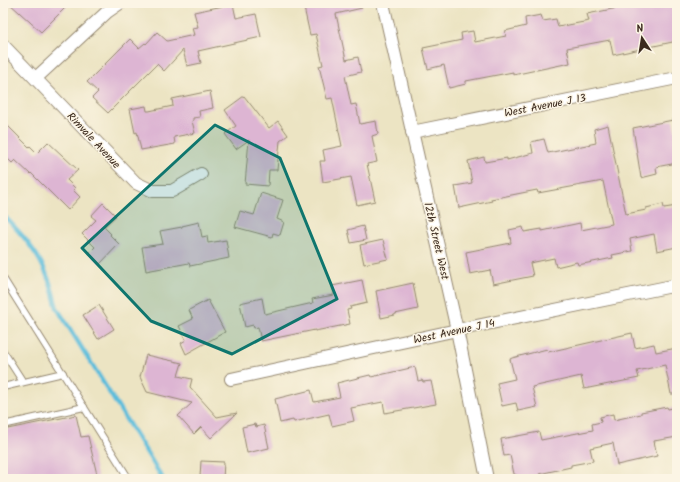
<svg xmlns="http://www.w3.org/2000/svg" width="680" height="482" viewBox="0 0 680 482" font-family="Kalam,sans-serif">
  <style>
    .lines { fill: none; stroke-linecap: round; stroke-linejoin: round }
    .stream { stroke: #5cbddb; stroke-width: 4.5 }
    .building { fill: #ddb5d3 }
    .service-casing { stroke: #948770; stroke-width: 8 }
    .minor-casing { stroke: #948770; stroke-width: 14 }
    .service { stroke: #fff; stroke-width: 6 }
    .minor { stroke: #fff; stroke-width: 12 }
    .marked { fill: #0f766e; fill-opacity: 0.2; stroke: #0f766e; stroke-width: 3; stroke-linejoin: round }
    .labels { text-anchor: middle; stroke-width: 3; stroke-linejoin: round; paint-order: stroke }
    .street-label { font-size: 11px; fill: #3b2a1e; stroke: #fcf5e5 }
  </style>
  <rect width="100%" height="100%" fill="#fcf5e5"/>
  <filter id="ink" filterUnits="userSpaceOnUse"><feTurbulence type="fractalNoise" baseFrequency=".025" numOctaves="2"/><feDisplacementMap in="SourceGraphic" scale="8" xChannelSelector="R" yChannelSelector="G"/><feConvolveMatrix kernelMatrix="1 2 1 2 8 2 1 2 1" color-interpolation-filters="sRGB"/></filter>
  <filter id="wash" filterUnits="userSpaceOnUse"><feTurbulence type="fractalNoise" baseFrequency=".012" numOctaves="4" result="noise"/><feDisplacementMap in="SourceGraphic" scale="16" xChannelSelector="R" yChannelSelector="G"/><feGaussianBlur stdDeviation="0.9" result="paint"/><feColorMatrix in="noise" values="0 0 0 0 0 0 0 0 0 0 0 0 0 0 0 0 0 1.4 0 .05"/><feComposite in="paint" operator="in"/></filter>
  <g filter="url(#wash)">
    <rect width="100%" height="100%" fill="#ece4c3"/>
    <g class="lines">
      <!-- stream -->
      <path class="stream" d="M3 215C21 233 39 253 48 278 52 287 54 298 57 308L163 479"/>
    </g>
    <g id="blocks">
      <!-- building -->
      <g class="building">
        <polygon points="9,3 70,3 41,32"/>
        <polygon points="303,3 362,3 362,8 336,14 346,60 358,57 361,72 345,76 351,105 356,104 360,124 376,121 378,134 372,136 377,162 367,164 375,201 357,205 351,177 323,182 320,161 325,161 323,150 342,146 332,98 327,99 319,66 323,65 316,34 310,35"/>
        <polygon points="633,3 677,3 677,41 613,55 610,40 567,48 570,63 513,75 513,72 466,81 466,84 449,88 444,65 428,69 423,48 462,40 461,33 473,31 475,42 506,36 505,31 526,26 525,18 541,15 543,21 556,19 558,27 589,21 587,14 633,5"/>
        <polygon points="233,4 236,18 256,14 261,37 198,51 201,63 187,66 183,50 164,71 157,64 108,113 92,98 98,92 87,82 130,39 139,48 145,43 146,44 157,32 167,41 194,35 192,28 198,27 194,12"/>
        <polygon points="210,91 213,108 199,111 200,117 193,118 193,121 192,121 195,133 174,137 175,144 141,150 137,132 135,133 130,109 146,106 147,111 149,111 173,106 172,99"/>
        <polygon points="244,96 269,128 278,121 288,135 280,141 277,170 269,170 268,186 245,184 249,140 236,149 225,134 236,126 225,110"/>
        <polygon points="673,120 677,139 677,163 656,167 657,174 641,178 633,128"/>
        <polygon points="3,121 29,147 30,146 37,153 48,142 78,170 67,180 75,188 73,190 80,197 68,210 31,173 30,174 15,160 12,163 3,154"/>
        <polygon points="608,125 626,214 646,210 646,208 663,204 664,208 677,206 677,247 657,251 654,234 630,239 632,251 612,255 613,258 578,265 577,262 556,267 554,258 530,263 533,276 493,284 490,270 470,274 466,252 511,243 509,230 523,227 524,232 542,229 542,231 580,223 581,230 612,224 603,181 538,193 537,190 491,199 492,201 459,208 455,186 472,183 468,161 484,157 485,162 507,158 507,160 533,153 531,142 544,139 548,153 596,143 594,129"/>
        <polygon points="261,193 283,200 277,219 284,222 280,235 273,233 272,237 235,227 240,211 254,215"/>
        <polygon points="103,203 116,216 104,227 111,234 110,235 119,244 100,264 89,253 95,247 82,234 96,220 91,216"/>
        <polygon points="199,222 202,237 207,236 208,243 226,240 229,258 190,266 189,263 146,271 142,247 163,244 160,231 182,227 182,226"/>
        <polygon points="363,226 366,240 351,243 348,230"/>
        <polygon points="383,240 388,259 364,264 360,245"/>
        <polygon points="362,280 367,303 350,307 351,309 347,310 350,324 315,331 315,330 261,341 258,327 254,328 253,325 245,327 240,303 262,298 265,314 313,303 312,299 334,295 332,286"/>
        <polygon points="413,283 418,309 395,314 395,315 381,318 376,291"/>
        <polygon points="208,300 225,332 186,354 181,343 186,340 179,326 193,319 189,310"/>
        <polygon points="99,305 114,329 98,339 83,315"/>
        <polygon points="632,333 635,348 654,344 656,352 677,348 677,394 671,394 665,365 637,371 639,378 584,389 581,376 532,387 537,407 518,411 516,403 502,406 497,383 515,379 510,359 512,358 547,349 548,352"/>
        <polygon points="146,355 182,363 178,376 192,379 190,387 217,417 237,413 211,438 201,427 194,434 178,416 192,403 147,392 140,377"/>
        <polygon points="415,367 418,381 422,380 423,382 431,381 436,404 385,413 383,402 351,408 354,421 332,426 329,414 294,422 293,420 280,423 275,399 311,390 314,402 340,397 337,383 370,375 371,377"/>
        <polygon points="667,407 668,409 677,407 677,437 654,441 657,456 617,465 613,443 590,448 593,461 571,465 571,467 539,474 540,479 524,479 514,474 510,455 504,456 501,439 539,432 541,440 593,430 592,424 601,422 600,417 613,414 614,420 641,414 641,412"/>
        <polygon points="76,415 81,437 88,436 98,479 3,479 3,430"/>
        <polygon points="255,424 256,427 264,425 269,448 247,453 242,427"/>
        <polygon points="201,461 224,462 223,479 200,477"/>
      </g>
    </g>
  </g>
  <g filter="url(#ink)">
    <use href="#blocks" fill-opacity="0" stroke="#948770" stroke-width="1"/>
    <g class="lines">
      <defs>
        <g id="service">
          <polyline points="3,278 129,479"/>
          <polyline points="3,351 23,382"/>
          <polyline points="3,387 63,373"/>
          <polyline points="3,425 84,407"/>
        </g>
        <g id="minor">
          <polyline points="383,3 457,330 487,479"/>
          <polyline points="3,45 136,183 153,191 172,191 201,174"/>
          <polyline points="36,78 107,12 120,3"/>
          <polyline points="412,132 677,78"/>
          <polyline points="231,379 457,330 677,285"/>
        </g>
      </defs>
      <!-- service casing -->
      <use href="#service" class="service-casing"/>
      <!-- minor casing -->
      <use href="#minor" class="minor-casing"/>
      <!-- service -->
      <use href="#service" class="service"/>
      <!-- minor -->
      <use href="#minor" class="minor"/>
    </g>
  </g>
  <!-- marked area -->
  <path class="marked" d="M215 125 280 158 337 299 232 354 151 321 82 248Z"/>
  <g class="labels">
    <!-- street labels -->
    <g class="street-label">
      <text transform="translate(545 105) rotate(-11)" y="4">West Avenue J 13</text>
      <text transform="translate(94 140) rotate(47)" y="4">Rimvale Avenue</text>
      <text transform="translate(437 241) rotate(77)" y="4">12th Street West</text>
      <text transform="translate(454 331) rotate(-12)" y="4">West Avenue J 14</text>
    </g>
  </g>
  <!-- margin -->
  <rect width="680" height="482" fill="none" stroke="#fcf5e5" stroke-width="16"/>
  <!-- north arrow -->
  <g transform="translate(642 38) rotate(348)" stroke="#fcf5e5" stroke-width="3" paint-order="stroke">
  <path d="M0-3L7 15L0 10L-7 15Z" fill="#3b2a1e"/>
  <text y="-6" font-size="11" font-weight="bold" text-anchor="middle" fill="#3b2a1e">N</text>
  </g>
</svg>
